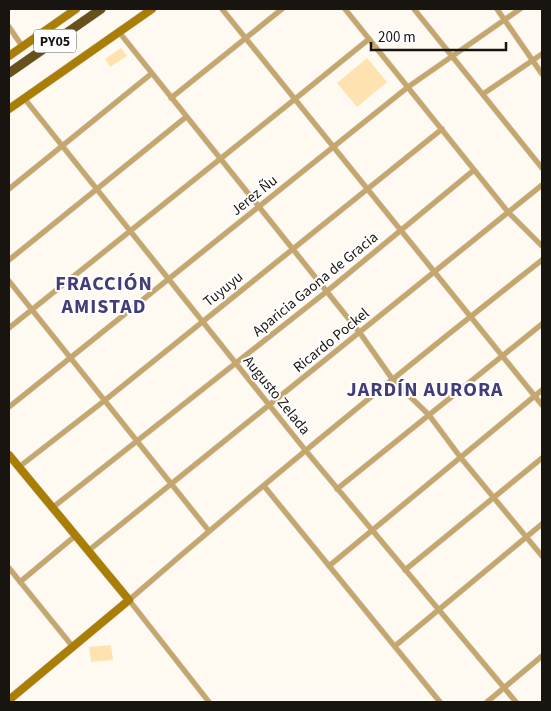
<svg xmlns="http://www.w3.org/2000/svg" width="551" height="711" viewBox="0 0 551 711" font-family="'Source Sans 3',sans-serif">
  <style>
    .green { fill: #fee3b1 }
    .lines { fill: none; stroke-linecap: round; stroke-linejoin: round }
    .street-casing { stroke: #d9d5ce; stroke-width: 6 }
    .secondary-casing { stroke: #d9d5ce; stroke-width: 9 }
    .highway-casing { stroke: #d9d5ce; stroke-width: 10 }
    .street { stroke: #c5a76d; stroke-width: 5 }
    .secondary { stroke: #aa7d04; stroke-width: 8 }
    .highway { stroke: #68501d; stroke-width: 9 }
    .labels { text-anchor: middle; stroke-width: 4; stroke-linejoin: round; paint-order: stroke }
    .shield { fill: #fff; stroke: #5d5b58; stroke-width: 1 }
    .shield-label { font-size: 14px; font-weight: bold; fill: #181511 }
    .street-label { font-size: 15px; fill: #181511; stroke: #fff }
    .district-label { font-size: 20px; font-weight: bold; letter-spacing: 1px; fill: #423c78; stroke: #fff }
  </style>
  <rect width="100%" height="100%" fill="#fefaf2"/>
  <!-- green -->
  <g class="green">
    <polygon points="121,48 127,56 110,67 105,59"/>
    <polygon points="367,58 387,82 357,107 337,83"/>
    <polygon points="111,645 113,660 91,662 89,647"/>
  </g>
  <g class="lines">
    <defs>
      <g id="street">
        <polyline points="222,9 542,405"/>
        <polyline points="345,9 508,212 542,246"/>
        <polyline points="414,9 542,168"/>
        <polyline points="497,9 542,74"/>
        <polyline points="9,27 22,46"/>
        <polyline points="119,32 360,333 393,380 429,415 461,458 542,556"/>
        <polyline points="483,94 542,54"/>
        <polyline points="24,98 306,451 516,702"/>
        <polyline points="171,98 282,9"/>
        <polyline points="9,189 151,74"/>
        <polyline points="9,260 186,117"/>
        <polyline points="9,281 209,531"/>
        <polyline points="9,328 295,99 369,39"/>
        <polyline points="9,407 408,87 520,9"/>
        <polyline points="19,467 104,401 442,129"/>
        <polyline points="264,486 440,702"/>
        <polyline points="337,489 542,324"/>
        <polyline points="52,508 326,292 474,170"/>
        <polyline points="88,551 542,185"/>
        <polyline points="329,566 542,390"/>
        <polyline points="9,568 73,647"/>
        <polyline points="405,570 542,458"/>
        <polyline points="20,582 75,536"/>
        <polyline points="395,646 542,524"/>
        <path d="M209 702 129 600C264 483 402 370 542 260"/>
        <polyline points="487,702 542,656"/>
      </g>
      <g id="secondary">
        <polyline points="9,56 76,9"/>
        <polyline points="9,109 152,9"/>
        <polyline points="9,455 129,600 9,700"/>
      </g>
      <polyline id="highway" points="9,73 101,9"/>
    </defs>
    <!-- street casing -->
    <use href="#street" class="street-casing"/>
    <!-- secondary casing -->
    <use href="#secondary" class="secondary-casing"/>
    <!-- highway casing -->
    <use href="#highway" class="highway-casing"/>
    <!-- street -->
    <use href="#street" class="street"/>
    <!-- secondary -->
    <use href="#secondary" class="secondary"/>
    <!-- highway -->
    <use href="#highway" class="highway"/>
  </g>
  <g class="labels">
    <!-- shield labels -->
    <rect class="shield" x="34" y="29.5" width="42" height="23" rx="4"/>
    <g class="shield-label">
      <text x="55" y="46">PY05</text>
    </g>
    <!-- street labels -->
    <g class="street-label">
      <text transform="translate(254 195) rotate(-39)" y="5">Jerez Ñu</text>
      <text transform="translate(315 284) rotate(-39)" y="5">Aparicia Gaona de Gracia</text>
      <text transform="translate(223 289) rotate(-39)" y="5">Tuyuyu</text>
      <text transform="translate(331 340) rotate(-39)" y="5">Ricardo Pockel</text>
      <text transform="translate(277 395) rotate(51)" y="5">Augusto Zelada</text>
    </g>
    <!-- district labels -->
    <g class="district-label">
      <text x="104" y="290">FRACCIÓN<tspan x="104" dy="23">AMISTAD</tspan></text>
      <text x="425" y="396">JARDÍN AURORA</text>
    </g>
  </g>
  <!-- border -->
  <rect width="551" height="711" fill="none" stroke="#181511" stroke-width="20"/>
  <!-- scale -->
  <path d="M371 42v8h135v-8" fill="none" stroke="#181511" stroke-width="2.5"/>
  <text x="378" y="42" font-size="15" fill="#181511" stroke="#ffffff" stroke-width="4" paint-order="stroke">200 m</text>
</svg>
